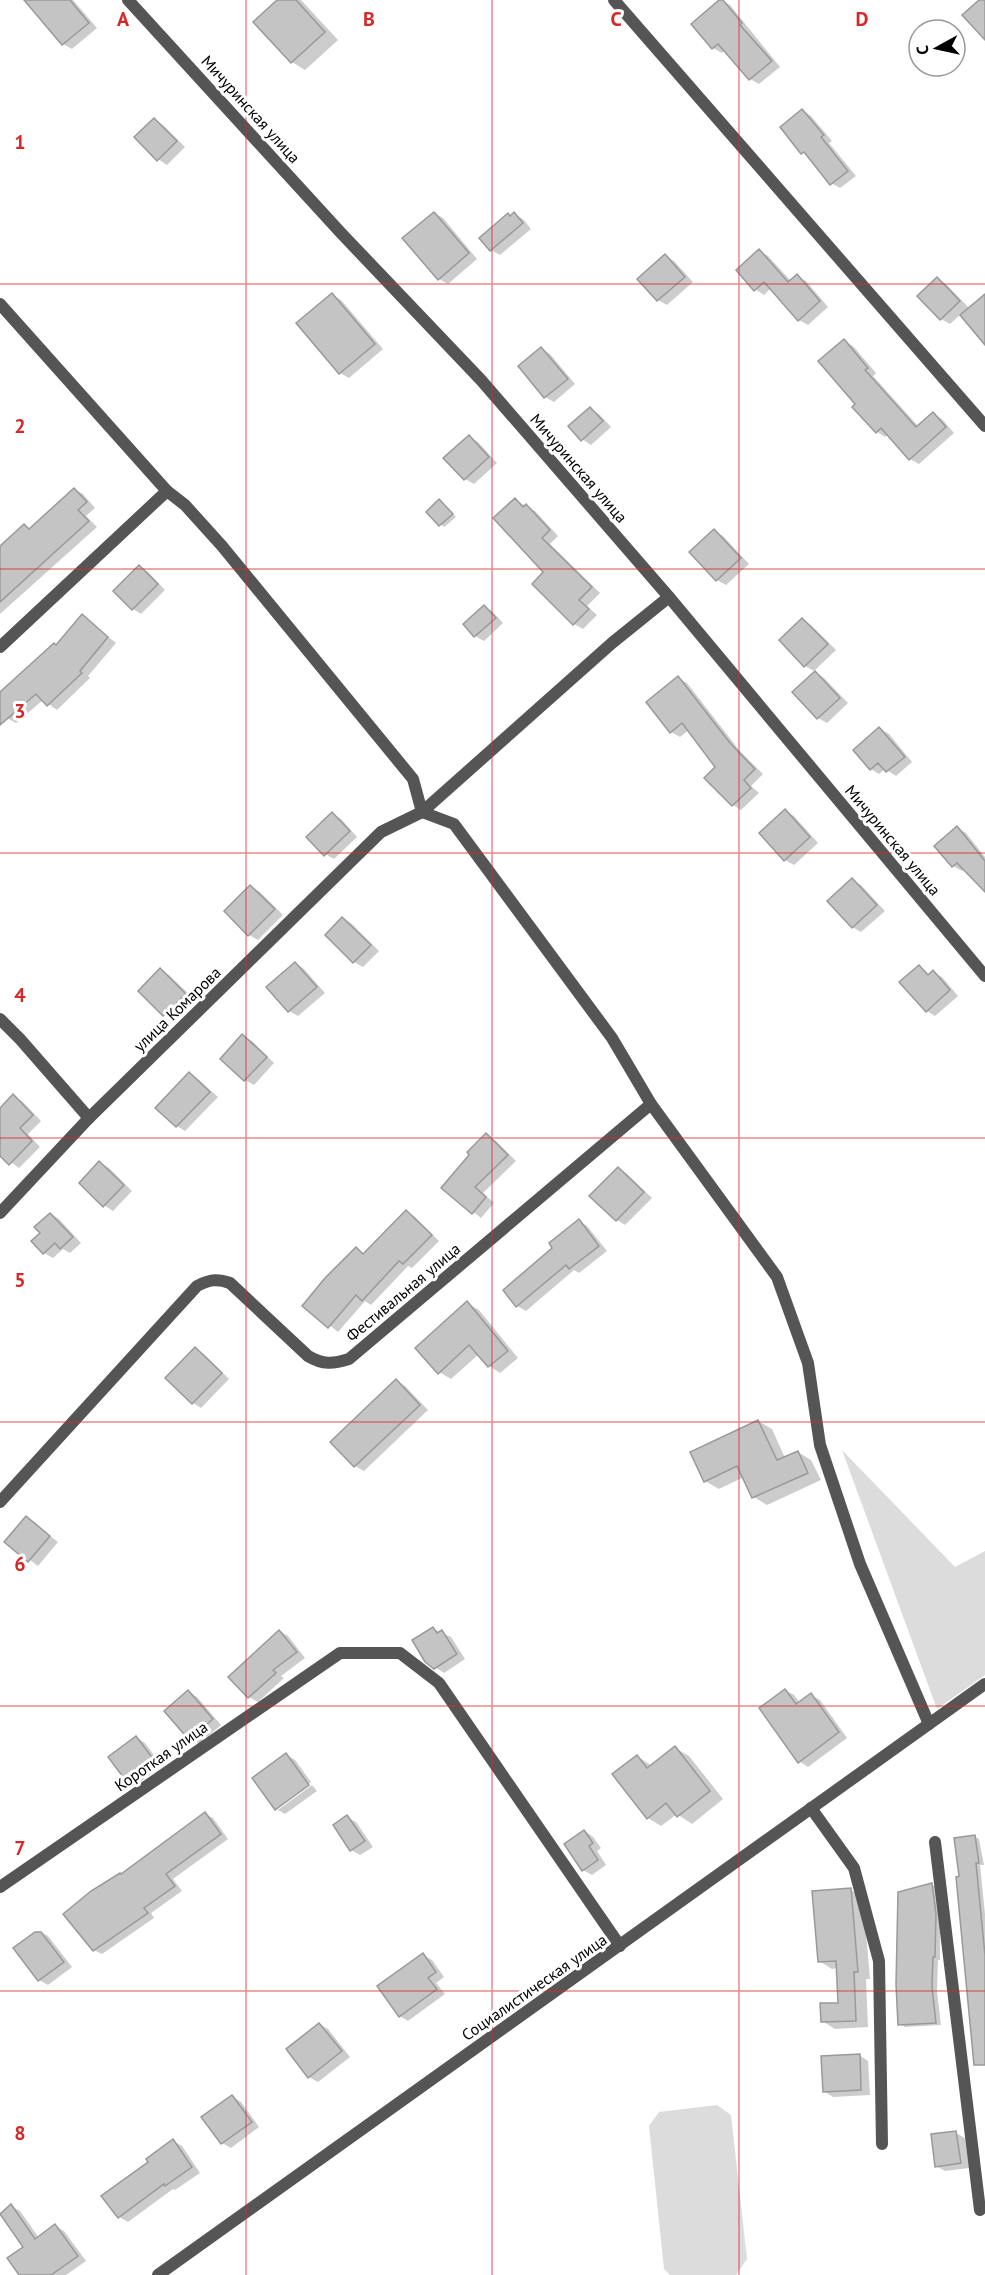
<svg xmlns="http://www.w3.org/2000/svg" width="985" height="2275" viewBox="0 0 985 2275" font-family="'PT Sans',sans-serif">
  <style>
    .green { fill: #dcdcdc }
    .shadow { fill: #0003 }
    .building { fill: #c4c4c4; stroke: #999; stroke-width: 1.5 }
    .lines { fill: none; stroke-linecap: round; stroke-linejoin: round }
    .minor { stroke: #555; stroke-width: 12 }
    .tertiary { stroke: #555; stroke-width: 12 }
    .grid { fill: none; stroke: #d62828; stroke-width: 1.5; stroke-opacity: 0.55 }
    .labels { text-anchor: middle; stroke-width: 6; stroke-linejoin: round; paint-order: stroke }
    .street-label { font-size: 16px; fill: #000; stroke: #fff }
    .grid-label { font-size: 20px; text-anchor: middle; font-weight: bold; fill: #d62828; stroke: #fff; stroke-width: 6; stroke-linejoin: round; paint-order: stroke }
  </style>
  <rect width="100%" height="100%" fill="#fff"/>
  <!-- green -->
  <g class="green">
    <polygon points="842,1450 955,1567 985,1551 985,1675 937,1709"/>
    <polygon points="717,2105 731,2115 747,2259 736,2275 670,2275 664,2269 649,2126 659,2112"/>
  </g>
  <!-- shadow -->
  <g class="shadow">
    <polygon points="29,0 73,0 97,28 72,49 63,44 27,1"/>
    <polygon points="279,0 301,0 338,40 305,70 292,62"/>
    <polygon points="721,0 730,5 780,67 759,84 750,79 725,50 722,53 713,48"/>
    <polygon points="802,110 811,116 832,141 829,143 856,176 840,188 831,183 809,156 802,152"/>
    <polygon points="154,120 163,125 185,147 167,165 158,159"/>
    <polygon points="434,213 443,218 477,259 448,284 439,279"/>
    <polygon points="514,214 523,219 531,229 500,255 491,250 481,238 508,215 511,217"/>
    <polygon points="760,251 768,256 791,281 797,276 806,281 828,307 808,325 799,320 771,288 764,295 755,289"/>
    <polygon points="665,256 674,261 693,282 667,305 658,300"/>
    <polygon points="937,278 946,284 970,309 985,296 985,341 961,314 950,324 941,319"/>
    <polygon points="332,295 341,300 383,349 349,378 340,373"/>
    <polygon points="844,341 853,346 876,373 873,376 919,427 934,414 942,419 954,433 919,464 910,459 888,434 885,437 876,431 857,404"/>
    <polygon points="542,349 550,354 575,384 554,402 545,397"/>
    <polygon points="590,409 599,414 611,427 591,445 582,439"/>
    <polygon points="469,437 478,442 497,463 474,484 465,479 446,458"/>
    <polygon points="74,489 83,494 95,508 86,516 97,527 0,614 0,560 25,526 31,530"/>
    <polygon points="515,500 535,511 558,536 550,544 600,593 587,606 597,615 583,629 574,624 545,572"/>
    <polygon points="439,501 456,517 444,527 428,512"/>
    <polygon points="714,531 723,536 749,564 726,585 717,580"/>
    <polygon points="139,567 148,572 165,590 141,614 133,609"/>
    <polygon points="484,606 493,612 503,623 484,641 475,636 465,624"/>
    <polygon points="82,616 116,643 88,676 90,678 57,710 43,700 16,723 7,718 0,710 0,693 57,646"/>
    <polygon points="803,620 811,625 836,650 814,671 805,666"/>
    <polygon points="815,672 824,678 848,703 827,723 818,718"/>
    <polygon points="678,678 687,683 739,750 763,774 751,786 759,793 741,810 733,805 717,767 689,730 680,737 671,732"/>
    <polygon points="880,729 889,734 912,762 896,776 885,769 879,774 871,769"/>
    <polygon points="785,811 794,816 818,843 794,865 785,860"/>
    <polygon points="332,814 341,819 357,837 334,859 325,854"/>
    <polygon points="957,828 966,833 985,857 985,890 964,869 962,871 953,866"/>
    <polygon points="852,880 861,885 885,911 861,932 852,927"/>
    <polygon points="251,887 260,892 283,915 258,940 249,935"/>
    <polygon points="343,918 352,924 379,951 363,967 354,962 327,935"/>
    <polygon points="295,963 304,969 325,993 298,1016 289,1011 269,987"/>
    <polygon points="919,967 930,975 933,972 942,977 958,996 935,1016 927,1011"/>
    <polygon points="160,970 169,975 194,999 173,1020 164,1015 140,991"/>
    <polygon points="243,1036 252,1041 274,1063 254,1085 245,1080 222,1059"/>
    <polygon points="190,1074 198,1079 218,1097 185,1131 177,1126"/>
    <polygon points="13,1096 22,1101 41,1121 28,1134 40,1147 19,1168 0,1154 0,1110"/>
    <polygon points="486,1135 495,1140 516,1161 483,1193 494,1203 481,1218 443,1188"/>
    <polygon points="100,1163 109,1168 132,1191 113,1211 104,1205"/>
    <polygon points="618,1169 627,1174 652,1198 625,1225 617,1220"/>
    <polygon points="407,1212 415,1217 439,1241 412,1268 408,1266 371,1305 365,1301 338,1332 304,1305 356,1249 365,1254"/>
    <polygon points="51,1214 59,1219 81,1243 70,1253 63,1249 53,1258 44,1253 42,1233"/>
    <polygon points="579,1221 587,1226 607,1251 579,1273 574,1270 526,1311 517,1306 554,1248"/>
    <polygon points="467,1303 479,1310 518,1358 500,1373 489,1366 479,1354 451,1379 439,1372"/>
    <polygon points="195,1349 204,1354 229,1379 201,1408 193,1403"/>
    <polygon points="396,1381 405,1386 428,1410 364,1471 355,1466 332,1442"/>
    <polygon points="758,1421 772,1429 785,1458 798,1452 811,1460 821,1480 767,1505 754,1497 744,1477 719,1489 705,1481"/>
    <polygon points="26,1518 58,1542 38,1566 6,1542"/>
    <polygon points="433,1629 451,1637 465,1659 444,1673 435,1667"/>
    <polygon points="280,1631 288,1636 305,1658 281,1676 284,1678 258,1702 249,1697 231,1677"/>
    <polygon points="785,1690 794,1695 800,1703 811,1695 820,1700 847,1738 808,1767 799,1761"/>
    <polygon points="188,1692 197,1697 221,1725 199,1744 190,1739"/>
    <polygon points="136,1737 145,1743 162,1766 136,1785 127,1780"/>
    <polygon points="675,1748 689,1756 723,1799 692,1824 677,1814 661,1826 648,1818 637,1756 652,1766"/>
    <polygon points="286,1755 295,1760 311,1782 277,1807 277,1810 276,1809"/>
    <polygon points="312,1785 317,1791 285,1814 278,1810"/>
    <polygon points="205,1814 213,1818 228,1839 173,1879 182,1891 151,1913 154,1918 102,1954 94,1950 122,1875"/>
    <polygon points="347,1817 356,1822 373,1847 360,1855 351,1850"/>
    <polygon points="585,1831 593,1837 601,1848 597,1851 606,1865 592,1875 583,1870"/>
    <polygon points="974,1836 979,1839 984,1865 980,1865 985,1914 985,2059 961,1877"/>
    <polygon points="932,1885 937,1888 940,1918 940,1960 938,1960 937,1991 941,2025 905,2027 900,2024"/>
    <polygon points="851,1890 863,1897 870,1979 866,1979 868,2027 835,2029 822,2021 839,2004 837,1968 832,1969 819,1961"/>
    <polygon points="39,1931 48,1936 72,1967 48,1985 39,1980 15,1948"/>
    <polygon points="423,1955 432,1960 444,1977 436,1983 445,1994 408,2021 400,2016"/>
    <polygon points="319,2024 328,2029 350,2057 318,2082 309,2077"/>
    <polygon points="859,2055 868,2061 870,2095 833,2097 824,2091"/>
    <polygon points="232,2096 241,2102 259,2127 231,2148 222,2143"/>
    <polygon points="956,2133 965,2138 969,2168 945,2171 936,2166"/>
    <polygon points="173,2141 182,2146 200,2173 175,2190 173,2189 128,2222 119,2217"/>
    <polygon points="11,2206 20,2211 39,2238 55,2226 64,2231 86,2261 66,2275 21,2275 26,2248 1,2213"/>
  </g>
  <!-- building -->
  <g class="building">
    <polygon points="24,0 70,0 89,23 62,45"/>
    <polygon points="277,0 296,0 325,32 291,63 253,22"/>
    <polygon points="719,0 723,0 742,23 740,25 772,61 749,80 718,44 712,49 691,24"/>
    <polygon points="979,0 985,0 985,40 962,15"/>
    <polygon points="802,109 824,135 821,137 848,171 830,185 804,152 801,154 780,127"/>
    <polygon points="154,118 177,141 157,161 134,137"/>
    <polygon points="434,212 469,253 438,280 402,238"/>
    <polygon points="514,212 523,223 490,251 479,238 508,213 510,216"/>
    <polygon points="759,249 788,282 797,274 820,301 798,321 764,282 754,291 736,270"/>
    <polygon points="665,254 685,277 657,301 637,279"/>
    <polygon points="937,277 960,301 940,320 917,296"/>
    <polygon points="332,293 375,344 339,374 296,323"/>
    <polygon points="985,294 985,345 960,315"/>
    <polygon points="844,339 868,368 865,370 916,427 933,412 946,427 909,460 881,428 876,433 852,407 855,404 818,361"/>
    <polygon points="541,347 568,379 544,398 518,366"/>
    <polygon points="590,407 603,421 581,441 568,426"/>
    <polygon points="469,435 489,457 464,480 443,458"/>
    <polygon points="74,488 87,502 78,510 89,521 0,602 0,546 24,524 29,529"/>
    <polygon points="515,498 523,507 526,504 550,530 542,538 592,587 579,600 589,609 573,625 532,584 543,572 493,518"/>
    <polygon points="439,499 453,514 439,526 426,512"/>
    <polygon points="714,529 741,558 716,581 689,552"/>
    <polygon points="139,565 158,584 132,610 113,591"/>
    <polygon points="484,605 496,618 474,637 463,624"/>
    <polygon points="82,614 108,637 80,671 82,673 47,706 36,694 0,725 0,692 54,643 56,645"/>
    <polygon points="802,618 828,644 804,667 779,640"/>
    <polygon points="815,671 840,698 817,719 792,692"/>
    <polygon points="678,676 730,743 755,769 744,780 751,788 732,806 704,778 715,767 682,723 670,733 646,702"/>
    <polygon points="879,727 905,757 886,772 878,763 870,770 853,750"/>
    <polygon points="785,809 810,837 784,861 759,833"/>
    <polygon points="332,812 350,831 324,856 306,837"/>
    <polygon points="957,826 985,861 985,892 957,863 952,867 934,846"/>
    <polygon points="852,878 877,905 852,928 827,901"/>
    <polygon points="250,885 275,909 248,936 224,911"/>
    <polygon points="342,917 371,945 353,963 325,935"/>
    <polygon points="295,962 317,987 288,1012 266,987"/>
    <polygon points="919,965 928,975 933,970 950,990 926,1012 899,982"/>
    <polygon points="160,968 186,994 163,1016 138,991"/>
    <polygon points="242,1034 267,1057 244,1081 220,1059"/>
    <polygon points="189,1072 210,1092 176,1127 155,1108"/>
    <polygon points="13,1094 33,1115 20,1128 32,1141 9,1165 0,1156 0,1108"/>
    <polygon points="486,1133 508,1155 475,1187 486,1197 472,1214 441,1188 469,1155 467,1152"/>
    <polygon points="99,1161 124,1185 103,1207 79,1183"/>
    <polygon points="618,1167 644,1192 616,1221 589,1196"/>
    <polygon points="406,1210 432,1235 403,1264 399,1261 362,1301 356,1295 328,1328 302,1306 325,1278 356,1247 363,1254"/>
    <polygon points="50,1213 73,1237 60,1249 55,1243 43,1254 31,1241 40,1233 34,1227"/>
    <polygon points="579,1219 599,1246 569,1269 566,1265 516,1307 503,1290 552,1248 549,1243"/>
    <polygon points="467,1301 508,1351 488,1367 469,1345 438,1374 415,1348"/>
    <polygon points="195,1347 222,1373 192,1404 165,1378"/>
    <polygon points="396,1379 420,1405 354,1467 330,1442"/>
    <polygon points="758,1420 777,1460 798,1451 808,1473 752,1498 737,1466 704,1482 690,1452"/>
    <polygon points="26,1516 50,1536 28,1562 4,1542"/>
    <polygon points="433,1627 437,1633 442,1630 457,1654 434,1669 425,1662 412,1640"/>
    <polygon points="279,1630 297,1652 273,1670 276,1673 248,1698 228,1677"/>
    <polygon points="785,1689 796,1704 811,1693 839,1732 798,1763 759,1708"/>
    <polygon points="188,1690 213,1719 189,1740 164,1711"/>
    <polygon points="136,1736 154,1760 126,1781 108,1757"/>
    <polygon points="675,1746 710,1791 677,1817 666,1803 647,1819 612,1774 637,1755 647,1768"/>
    <polygon points="286,1753 309,1785 275,1810 252,1778"/>
    <polygon points="205,1812 221,1834 166,1874 175,1886 144,1908 148,1913 93,1951 63,1914 91,1891 120,1873 121,1874"/>
    <polygon points="347,1815 365,1841 350,1851 333,1825"/>
    <polygon points="584,1830 593,1843 589,1846 598,1860 582,1871 564,1844"/>
    <polygon points="975,1835 979,1863 976,1863 985,1955 985,2065 974,2065 956,1877 959,1876 954,1838"/>
    <polygon points="932,1883 936,1914 935,1957 933,1957 932,1987 936,2023 898,2025 896,1984 898,1892"/>
    <polygon points="851,1888 858,1972 854,1972 856,2021 821,2022 820,2003 838,2003 836,1961 818,1962 812,1891"/>
    <polygon points="35,1932 41,1932 64,1962 38,1981 13,1948"/>
    <polygon points="423,1953 436,1972 428,1978 437,1989 399,2017 377,1986"/>
    <polygon points="319,2023 342,2051 308,2078 286,2049"/>
    <polygon points="860,2054 861,2090 823,2092 821,2056"/>
    <polygon points="232,2095 252,2122 221,2144 201,2117"/>
    <polygon points="956,2131 961,2163 935,2167 931,2134"/>
    <polygon points="173,2139 192,2167 165,2186 164,2184 118,2218 101,2196 148,2162 146,2159"/>
    <polygon points="11,2204 35,2239 55,2224 78,2256 51,2275 19,2275 7,2258 23,2247 0,2214"/>
  </g>
  <g class="lines">
    <!-- minor -->
    <g class="minor">
      <polyline points="128,0 341,233 481,380 669,597 985,976"/>
      <polyline points="614,0 985,426"/>
      <polyline points="0,304 167,491 185,505 222,546 413,779 422,812 612,643 669,597"/>
      <polyline points="0,647 167,491"/>
      <polyline points="0,1019 20,1039 89,1118"/>
      <polyline points="0,1213 89,1118 381,832 422,812 454,824 612,1038 651,1104 777,1277 808,1363 820,1445 860,1564 929,1724"/>
      <path d="M0 1502 197 1286C209 1280 216 1278 230 1283L308 1356C323 1365 333 1364 349 1359L651 1104"/>
      <polyline points="811,1808 854,1868 879,1961 882,2144"/>
      <polyline points="935,1842 980,2210"/>
      <polyline points="0,1887 340,1653 400,1653 439,1683 620,1946"/>
    </g>
    <!-- tertiary -->
    <polyline class="tertiary" points="158,2275 985,1684"/>
  </g>
  <!-- grid -->
  <path class="grid" d="M246 0V2275M492 0V2275M739 0V2275M0 284H985M0 569H985M0 853H985M0 1138H985M0 1422H985M0 1706H985M0 1991H985"/>
  <g class="labels">
    <!-- street labels -->
    <g class="street-label">
      <text transform="translate(251 109) rotate(48)" y="6">Мичуринская улица</text>
      <text transform="translate(579 468) rotate(49)" y="6">Мичуринская улица</text>
      <text transform="translate(893 840) rotate(50)" y="6">Мичуринская улица</text>
      <text transform="translate(177 1009) rotate(-44)" y="6">улица Комарова</text>
      <text transform="translate(403 1292) rotate(-40)" y="6">Фестивальная улица</text>
      <text transform="translate(161 1756) rotate(-35)" y="6">Короткая улица</text>
      <text transform="translate(534 1987) rotate(-35)" y="6">Социалистическая улица</text>
    </g>
  </g>
  <g class="grid-label">
    <text x="123" y="26">A</text>
    <text x="369" y="26">B</text>
    <text x="616" y="26">C</text>
    <text x="862" y="26">D</text>
    <text x="20" y="149">1</text>
    <text x="20" y="433">2</text>
    <text x="20" y="718">3</text>
    <text x="20" y="1002">4</text>
    <text x="20" y="1287">5</text>
    <text x="20" y="1571">6</text>
    <text x="20" y="1855">7</text>
    <text x="20" y="2140">8</text>
  </g>
  <!-- north arrow -->
  <g transform="translate(937 48) rotate(262)"><circle r="28" fill="#ffffff" stroke="#999999" stroke-width="1.5"/>
  <path d="M0-4.5L10 22L0 15L-10 22Z" fill="#000000"/>
  <text y="-9" font-size="16" font-weight="bold" text-anchor="middle" fill="#000000">С</text>
  </g>
</svg>
